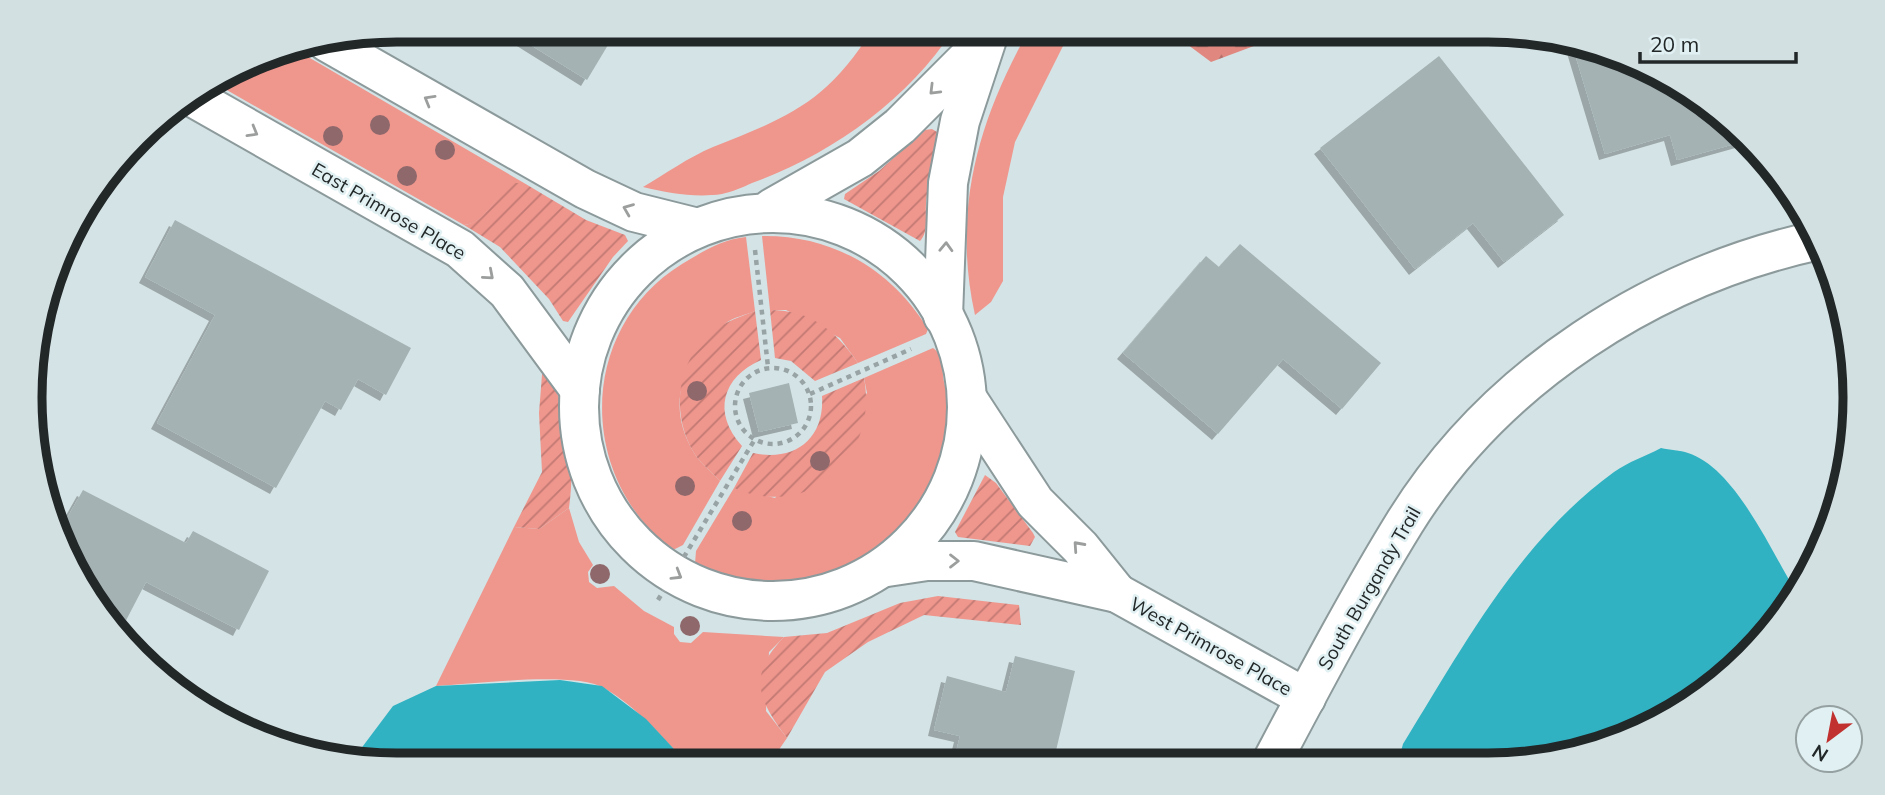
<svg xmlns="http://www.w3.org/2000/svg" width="1885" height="795" viewBox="0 0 1885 795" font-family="Mulish,sans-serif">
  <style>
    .grass { fill: #ef968d }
    .forest { fill: url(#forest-firs) }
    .garden { fill: url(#garden-furrows) }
    .water { fill: #30b2c2 }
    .building { fill: #a4b2b4; filter: url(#shadow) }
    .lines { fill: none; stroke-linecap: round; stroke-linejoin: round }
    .minor-casing { stroke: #8c9a9c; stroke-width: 42 }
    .path { stroke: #98a3a5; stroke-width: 4.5; stroke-dasharray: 5 5; stroke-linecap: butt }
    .minor { stroke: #fff; stroke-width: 38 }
    .tree { fill: #8e686b }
    .oneway { stroke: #9c9e9e }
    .labels { text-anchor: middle; stroke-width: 5; stroke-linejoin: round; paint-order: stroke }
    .street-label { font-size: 19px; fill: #222728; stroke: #e1f0f2 }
    .rim { fill: none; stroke: #222728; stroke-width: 9 }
  </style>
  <defs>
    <pattern id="forest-firs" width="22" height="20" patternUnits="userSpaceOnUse" patternTransform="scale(1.75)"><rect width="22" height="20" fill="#e08880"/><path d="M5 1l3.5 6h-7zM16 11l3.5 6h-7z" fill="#b56f69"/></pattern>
    <pattern id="garden-furrows" width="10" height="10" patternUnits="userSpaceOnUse" patternTransform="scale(1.75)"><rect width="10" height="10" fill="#ef968d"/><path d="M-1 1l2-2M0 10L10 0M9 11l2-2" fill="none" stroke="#c17a73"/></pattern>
    <filter id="shadow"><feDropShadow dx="-6" dy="6" stdDeviation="0" flood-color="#0004"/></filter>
  </defs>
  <rect width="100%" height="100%" fill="#d4e3e5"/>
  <!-- grass -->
  <g class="grass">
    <path d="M872 30H953C908 100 830 155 752 183 743 187 732 192 722 194 695 198 669 193 643 187 665 174 689 157 713 147 789 117 827 102 872 30Z"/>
    <path d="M1029 30H1071L1015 142 1003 197V281L991 302 975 315C952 211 978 120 1029 30Z"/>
    <path d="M291 47 524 183C493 184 494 221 464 225L218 85 279 49Z"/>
    <path d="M762 236C832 235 891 269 928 329L926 334 858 363 840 338 786 310H770Z"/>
    <path d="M746 237 755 311C746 315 733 317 725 324 684 358 664 403 694 453 700 463 712 472 720 481L683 545 673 550C576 477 578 328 682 264 702 252 723 239 746 237Z"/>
    <path d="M933 348C943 354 942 370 944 382 946 391 949 403 949 413 944 538 808 623 695 564L696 551 734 488 775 498 867 393 864 378Z"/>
    <path d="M569 508 579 542 593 565 588 572 589 582 597 588 614 586 644 611 674 627V634L680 642 691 643 703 632 784 637 769 652 766 711 787 738 769 764H688C662 737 637 707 604 688 574 671 474 684 436 686L514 527 539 529Z"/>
  </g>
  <!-- forest -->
  <polygon class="forest" points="1168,30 1297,30 1211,62"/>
  <!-- garden -->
  <g class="garden">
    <path d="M932 129 937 132C939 145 927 185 926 204 925 216 929 232 920 241L844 199 845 194 879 171 925 130Z"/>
    <path d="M512 183H524L586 220 625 235 628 241 613 257 568 322 563 321 549 299 500 247 464 225C489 221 492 196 512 183Z"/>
    <path d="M770 310C811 310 836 331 858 363L815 381 791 361 775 358Z"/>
    <path d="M755 311 761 360C722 377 712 413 742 446L720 481C712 472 700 463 694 453 673 418 675 371 703 340 717 325 736 318 755 311Z"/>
    <path d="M543 362C568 408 576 457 569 508L539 529 514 527 542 472 539 413Z"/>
    <path d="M864 378C879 457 809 521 734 488L753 453C794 462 825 439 822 396Z"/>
    <polygon points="985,475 996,483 1033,533 1035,537 1030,546 958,537 955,532"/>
    <path d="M938 596 1019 605 1021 625 924 615 868 642 825 672 787 738C758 700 747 675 784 637L827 633 900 603Z"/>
  </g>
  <!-- water -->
  <g class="water">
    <path d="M1661 448C1670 450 1680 450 1688 453 1736 468 1772 554 1797 593L1793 602 1730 674 1650 727 1536 762H1398L1403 744C1463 647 1520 540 1614 472 1628 462 1646 456 1661 448Z"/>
    <polygon points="560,680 602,686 646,719 688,764 398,765 354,758 393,706 436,686"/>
  </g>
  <!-- building -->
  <g class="building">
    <polygon points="507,30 617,30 587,80"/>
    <polygon points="1572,44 1605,49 1730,121 1745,141 1677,160 1670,135 1605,154"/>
    <polygon points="1439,56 1564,215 1504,262 1473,223 1415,269 1320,148"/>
    <polygon points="175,220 411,348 386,395 358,379 341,410 325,401 276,488 157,423 215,315 145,277"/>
    <polygon points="1240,244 1381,363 1342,409 1283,359 1218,434 1123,353 1206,256 1219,267"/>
    <polygon points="789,383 798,423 759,432 749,393"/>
    <polygon points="83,490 186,543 193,531 269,571 239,630 146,582 120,632 92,601 61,529"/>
    <polygon points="1015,656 1075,671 1053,763 953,764 960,736 934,730 947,676 1006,692"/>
  </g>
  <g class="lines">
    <defs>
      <g id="minor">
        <polyline points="327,42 585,189 634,212 694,227"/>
        <polyline points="194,98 460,249 507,291 580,390"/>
        <polyline points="772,208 860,158 900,126 982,44"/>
        <circle cx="773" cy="407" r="194"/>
        <polyline points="943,316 948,183 960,121 990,30"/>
        <polyline points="887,567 927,561 974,561 1117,593 1080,547 1035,502 967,398"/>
        <polyline points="1117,593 1306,698"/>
        <path d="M1271 763C1314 682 1357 600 1405 522 1496 376 1653 276 1819 240"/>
      </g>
    </defs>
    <!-- minor casing -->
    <use href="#minor" class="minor-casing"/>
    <!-- path -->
    <g class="path">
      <polyline points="755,250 768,367"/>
      <circle cx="773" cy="406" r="38"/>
      <polyline points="810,394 911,349"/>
      <polyline points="658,600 755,439"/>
    </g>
    <!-- minor -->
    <use href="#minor" class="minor"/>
  </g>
  <!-- trees -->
  <g class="tree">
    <circle cx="380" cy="125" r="10"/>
    <circle cx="333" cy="136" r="10"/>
    <circle cx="445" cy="150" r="10"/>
    <circle cx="407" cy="176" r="10"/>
    <circle cx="697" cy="391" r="10"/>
    <circle cx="820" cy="461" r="10"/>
    <circle cx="685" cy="486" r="10"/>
    <circle cx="742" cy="521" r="10"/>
    <circle cx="600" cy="574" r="10"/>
    <circle cx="690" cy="626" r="10"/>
  </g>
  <!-- one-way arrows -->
  <defs><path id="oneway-chevron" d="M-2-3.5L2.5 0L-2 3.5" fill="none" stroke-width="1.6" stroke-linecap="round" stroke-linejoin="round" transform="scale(1.75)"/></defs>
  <g class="oneway">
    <use href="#oneway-chevron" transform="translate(934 90) rotate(135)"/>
    <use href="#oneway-chevron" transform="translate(429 100) rotate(-150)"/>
    <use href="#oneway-chevron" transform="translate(253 132) rotate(30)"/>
    <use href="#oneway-chevron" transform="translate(628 209) rotate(-158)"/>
    <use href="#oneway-chevron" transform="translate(946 247) rotate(-88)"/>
    <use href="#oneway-chevron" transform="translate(489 275) rotate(41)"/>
    <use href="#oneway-chevron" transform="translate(1078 546) rotate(-132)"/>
    <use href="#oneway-chevron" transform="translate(954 561)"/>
    <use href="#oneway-chevron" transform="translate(677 575) rotate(31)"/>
  </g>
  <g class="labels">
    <!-- street labels -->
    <g class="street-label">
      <text transform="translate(389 211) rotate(30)" y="7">East Primrose Place</text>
      <text transform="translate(1369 588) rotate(-60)" y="7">South Burgandy Trail</text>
      <text transform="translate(1211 646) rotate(29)" y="7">West Primrose Place</text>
    </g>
  </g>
  <!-- crop -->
  <path d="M0 0H1885V795H0ZM397 42H1488A355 355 0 0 1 1843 397V398A355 355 0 0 1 1488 753H397A355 355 0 0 1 42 398V397A355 355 0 0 1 397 42Z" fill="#d2e0e2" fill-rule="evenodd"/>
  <path class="rim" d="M397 42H1488A355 355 0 0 1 1843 397V398A355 355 0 0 1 1488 753H397A355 355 0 0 1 42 398V397A355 355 0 0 1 397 42Z"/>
  <!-- north arrow -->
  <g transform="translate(1829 739) rotate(212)"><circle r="33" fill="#e1f0f2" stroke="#95a0a1" stroke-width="2"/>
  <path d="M0-5L12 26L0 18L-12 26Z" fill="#c03130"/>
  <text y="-10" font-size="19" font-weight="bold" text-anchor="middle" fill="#222728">N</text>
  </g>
  <!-- scale -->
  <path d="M1640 52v10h156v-10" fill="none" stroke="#222728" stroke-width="3.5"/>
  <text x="1650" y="52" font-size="21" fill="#222728" stroke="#e1f0f2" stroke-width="5" paint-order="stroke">20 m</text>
</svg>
